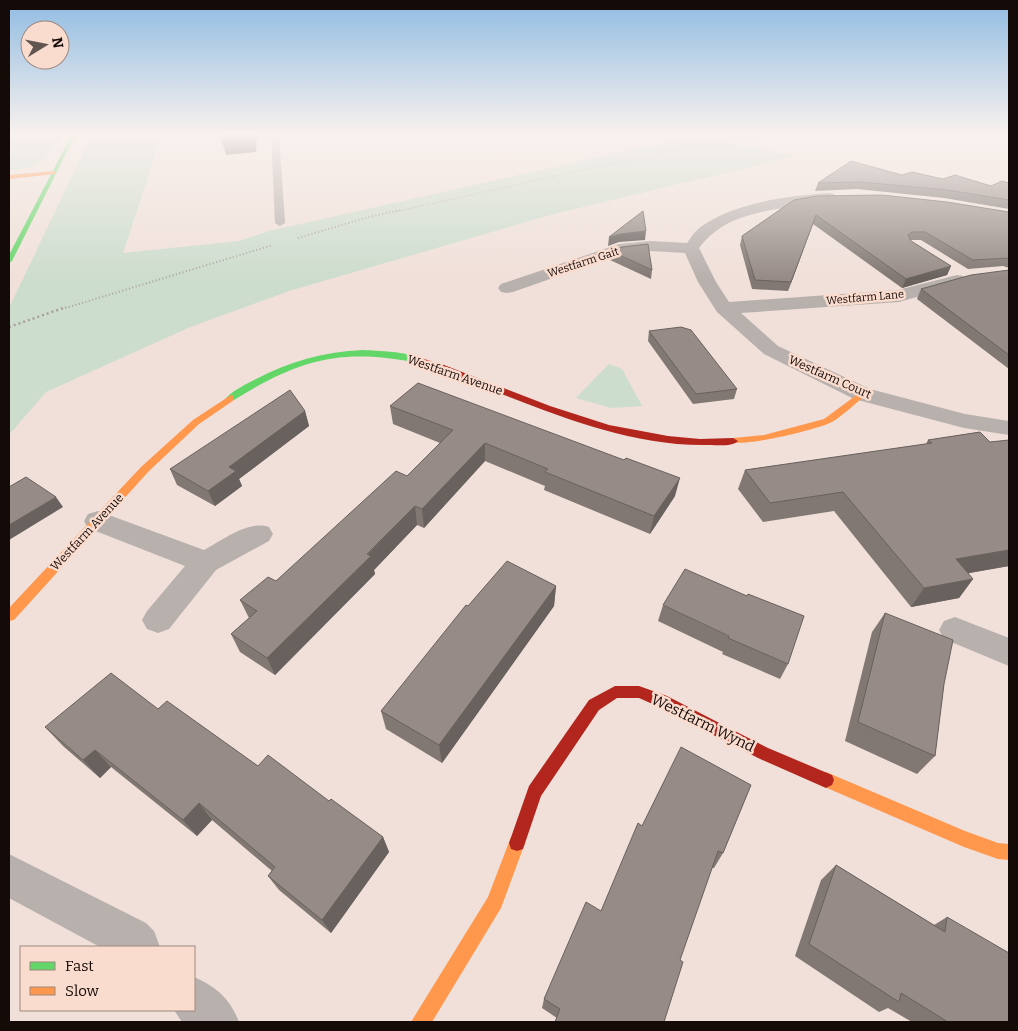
<svg xmlns="http://www.w3.org/2000/svg" width="1018" height="1031" viewBox="0 0 1018 1031" font-family="Bitter,serif">
  <style>
    .green { fill: #ccdccd }
    .lines { fill: none; stroke-linecap: round; stroke-linejoin: round }
    .path-far2 { stroke: #a9a09d; stroke-width: 1; stroke-dasharray: 1 2; stroke-linecap: butt }
    .path-far1 { stroke: #a9a09d; stroke-width: 2; stroke-dasharray: 1 2.5; stroke-linecap: butt }
    .path { stroke: #a9a09d; stroke-width: 2.5; stroke-dasharray: 2 3; stroke-linecap: butt }
    .lane { fill: #b8b0ad; fill-rule: evenodd }
    .street { fill: #b8b0ad; fill-rule: evenodd }
    .fast { fill: #63d668; fill-rule: evenodd }
    .slow { fill: #ff974d; fill-rule: evenodd }
    .jam { fill: #b3261e; fill-rule: evenodd }
    .wall { fill: #817873 }
    .shaded-wall { fill: #69615e }
    .building { fill: #968b86; stroke: #69615e }
    .labels { text-anchor: middle; stroke-width: 5; stroke-linejoin: round; paint-order: stroke }
    .far-street-label { font-size: 11px; fill: #140a07; stroke: #fadccf }
    .street-label { font-size: 12px; fill: #140a07; stroke: #fadccf }
    .near-street-label { font-size: 15px; fill: #140a07; stroke: #fadccf }
  </style>
  <rect width="100%" height="100%" fill="#f0e0d9"/>
  <!-- green -->
  <g class="green">
    <path d="M9 134H62C47 162 41 168 9 170Z"/>
    <path d="M103 134H162L123 253 239 241 269 231 626 151C650 147 676 139 700 140 732 141 764 150 795 156L550 215 289 291 188 328 46 392 9 435V308L86 147 91 138Z"/>
    <polygon points="609,364 622,369 642,406 611,408 576,398"/>
  </g>
  <g class="lines">
    <!-- path-far2 -->
    <g class="path-far2">
      <polyline points="882,134 898,134"/>
      <polyline points="394,212 704,143 775,134"/>
    </g>
    <!-- path-far1 -->
    <g class="path-far1">
      <polyline points="298,238 369,217 400,210"/>
      <polyline points="62,309 273,245"/>
    </g>
    <!-- path -->
    <polyline class="path" points="9,327 66,307"/>
    <!-- lane -->
    <polygon class="lane" points="271,134 279,134 285,223 280,226 275,223"/>
    <!-- street -->
    <g class="street">
      <path d="M829 193 834 194 836 197 834 200C788 211 731 205 699 248L716 282 729 302 898 290 957 275 963 276 966 280 963 284 899 302 741 313 778 346 870 389 965 414 1009 421V435L964 428 854 399 764 354 717 312 698 282 685 253 650 251 621 254 513 292 507 293 501 292 498 288 501 284 619 244 650 241 687 243C691 237 696 230 702 226 737 202 788 196 829 193Z"/>
      <path d="M98 511 204 550C223 540 248 520 269 527L273 534 269 541 216 570 169 629 158 633 147 629 142 620 147 611 185 566 88 528 84 521 88 514Z"/>
      <polygon points="955,617 1009,638 1009,666 944,639 939,630 944,621"/>
      <polygon points="9,854 146,923 154,931 160,947 100,947 9,898"/>
      <path d="M194 977C216 986 231 1000 239 1022H182L174 1010H194Z"/>
    </g>
    <!-- fast -->
    <g class="fast">
      <polygon points="72,134 76,134 12,261 9,263 9,255"/>
      <path d="M363 350C377 351 408 351 418 359L414 362C339 348 298 360 234 400H228L226 398C234 390 246 384 256 379 290 361 324 352 363 350Z"/>
    </g>
    <!-- slow -->
    <g class="slow">
      <polygon points="54,171 56,174 9,179 9,175"/>
      <path d="M862 391 867 394 865 396C854 404 844 415 832 422 820 429 737 449 728 441L733 438 764 435 824 419Z"/>
      <polygon points="231,395 234,396 234,400 199,424 149,471 14,620 9,621 9,608 141,467 193,420"/>
      <polygon points="826,772 965,831 998,843 1009,844 1009,860 998,859 964,847 820,785 818,780 820,775"/>
      <polygon points="517,835 523,837 525,843 501,908 432,1022 411,1022 488,897 511,837"/>
    </g>
    <!-- jam -->
    <g class="jam">
      <path d="M414 356 444 365 550 406 609 425 668 436 700 439 733 438 738 441C732 447 717 445 709 445 627 447 550 412 475 384 454 376 433 366 411 361V357Z"/>
      <polygon points="615,686 639,686 667,696 768,748 832,775 834,780 832,785 826,788 758,758 657,706 639,698 617,698 599,710 541,796 523,849 517,851 511,849 509,843 529,786 589,700"/>
    </g>
  </g>
  <!-- wall -->
  <g class="wall">
    <polygon points="902,175 943,179 991,186 1009,183 1009,209 944,198 857,189 815,191 818,183"/>
    <polygon points="794,200 1009,212 1009,268 1003,266 968,269 921,240 910,240 951,266 947,275 902,288 813,224 788,291 752,289 740,245 742,236"/>
    <polygon points="611,251 652,270 651,279 610,260"/>
    <polygon points="1009,270 1009,369 917,299 921,289"/>
    <polygon points="649,331 737,389 734,399 693,404 648,341"/>
    <polygon points="390,406 675,496 650,534 544,490 545,486 485,461 424,528 417,525 374,570 375,574 275,675 240,652 231,634 249,618 240,600 276,581 407,476 440,443 393,424"/>
    <polygon points="305,411 309,426 239,479 242,486 215,506 177,485 170,469"/>
    <polygon points="980,432 1009,566 968,573 973,579 959,598 911,607 834,511 763,522 738,489 745,470 926,444 928,440"/>
    <polygon points="556,586 554,606 442,763 386,729 381,711 468,606"/>
    <polygon points="663,605 788,664 780,679 722,654 723,652 658,621"/>
    <polygon points="885,613 944,684 935,756 917,774 845,741 872,632"/>
    <polygon points="158,709 258,766 329,801 383,837 389,852 331,933 279,890 268,876 272,871 212,820 197,836 111,767 100,778 63,746 45,727"/>
    <polygon points="751,785 723,853 714,868 712,868 557,1018 542,1008 544,999 601,911 642,826"/>
    <polygon points="836,865 934,925 947,917 1009,1022 912,1022 888,1008 879,1012 795,956 821,880"/>
  </g>
  <!-- shaded-wall -->
  <g class="shaded-wall">
    <polygon points="253,134 257,134 256,152 226,155 222,141"/>
    <polygon points="816,215 813,224 788,291 791,282"/>
    <polygon points="646,231 645,240 619,242 608,246 609,237 620,234"/>
    <polygon points="951,266 947,275 902,288 906,279"/>
    <polygon points="305,411 309,426 239,479 242,486 215,506 208,491 229,467"/>
    <polygon points="485,443 485,461 424,528 422,509"/>
    <polygon points="680,478 675,496 650,534 654,516"/>
    <polygon points="56,497 63,507 9,540 9,525"/>
    <polygon points="415,506 417,525 374,570 375,574 275,675 267,658"/>
    <polygon points="1009,550 1009,566 942,578 956,559"/>
    <polygon points="973,579 959,598 911,607 924,588"/>
    <polygon points="556,586 554,606 442,763 439,745"/>
    <polygon points="95,750 111,767 100,778 83,760"/>
    <polygon points="199,803 212,820 197,836 183,820"/>
    <polygon points="383,837 389,852 331,933 322,920"/>
  </g>
  <!-- building -->
  <g class="building">
    <polygon points="222,134 253,134 253,138 222,141"/>
    <polygon points="851,161 902,175 912,172 943,179 955,175 991,186 1002,181 1009,183 1009,200 948,190 860,182 818,183"/>
    <polygon points="882,195 947,202 1009,212 1009,258 973,260 925,232 912,232 908,235 911,241 951,266 906,279 816,215 791,282 755,280 742,236 794,200 817,196"/>
    <polygon points="643,211 646,231 620,234 609,237"/>
    <polygon points="648,244 652,270 611,251 622,247"/>
    <polygon points="1009,270 1009,355 921,289 971,275"/>
    <polygon points="681,327 691,330 737,389 696,394 649,331"/>
    <polygon points="418,383 624,460 626,458 680,478 654,516 545,472 548,469 485,443 422,509 415,506 367,554 371,556 267,658 231,634 257,611 240,600 268,577 276,581 396,471 407,476 453,430 390,406"/>
    <polygon points="290,390 305,411 229,467 236,471 208,491 170,469"/>
    <polygon points="980,432 990,442 1009,440 1009,550 956,559 973,579 924,588 843,492 770,503 745,470 932,443 928,440"/>
    <polygon points="26,477 56,497 9,525 9,487"/>
    <polygon points="507,561 556,586 439,745 381,711 466,605 468,606"/>
    <polygon points="685,569 747,596 748,594 804,616 788,664 728,638 729,636 663,605"/>
    <polygon points="885,613 953,640 944,684 935,756 858,722"/>
    <polygon points="111,673 158,709 167,701 258,766 268,755 329,801 331,799 383,837 322,920 268,876 275,867 199,803 183,820 95,750 83,760 45,727"/>
    <polygon points="681,747 751,785 723,853 718,851 680,960 683,962 664,1022 555,1022 560,1009 544,999 586,902 601,911 638,823 642,826"/>
    <polygon points="836,865 945,932 947,917 1009,953 1009,1022 948,1022 901,993 899,1002 809,944"/>
  </g>
  <!-- sky -->
  <linearGradient id="sky" x2="0" y2="1"><stop stop-color="#91bce2"/><stop offset="0.48" stop-color="#f8f1ee"/><stop offset="1" stop-color="#f8f1ee" stop-opacity="0"/></linearGradient>
  <rect width="1018" height="278" fill="url(#sky)"/>
  <g class="labels">
    <!-- far-street labels -->
    <g class="far-street-label">
      <text transform="translate(583 262) rotate(-18)" y="4">Westfarm Gait</text>
      <text transform="translate(865 297) rotate(-5)" y="4">Westfarm Lane</text>
    </g>
    <!-- street labels -->
    <g class="street-label">
      <text transform="translate(455 375) rotate(19)" y="4">Westfarm Avenue</text>
      <text transform="translate(830 377) rotate(24)" y="4">Westfarm Court</text>
      <text transform="translate(87 532) rotate(-47)" y="4">Westfarm Avenue</text>
    </g>
    <!-- near-street labels -->
    <g class="near-street-label">
      <text transform="translate(703 723) rotate(26)" y="5">Westfarm Wynd</text>
    </g>
  </g>
  <!-- border -->
  <rect width="1018" height="1031" fill="none" stroke="#140a07" stroke-width="20"/>
  <!-- legend -->
  <rect x="20" y="946" width="175" height="65" fill="#fadccf" stroke="#9e887f"/>
  <rect x="30" y="962" width="25" height="8" fill="#63d668" stroke="#9e887f"/>
  <text x="65" y="971" font-size="15" fill="#140a07">Fast</text>
  <rect x="30" y="987" width="25" height="8" fill="#ff974d" stroke="#9e887f"/>
  <text x="65" y="996" font-size="15" fill="#140a07">Slow</text>
  <!-- north arrow -->
  <g transform="translate(45 45) rotate(80)"><circle r="24" fill="#fadccf" stroke="#9e887f"/>
  <path d="M0-4L9 19L0 12L-9 19Z" fill="#615550"/>
  <text y="-8" font-size="14" font-weight="bold" text-anchor="middle" fill="#140a07">N</text>
  </g>
</svg>
